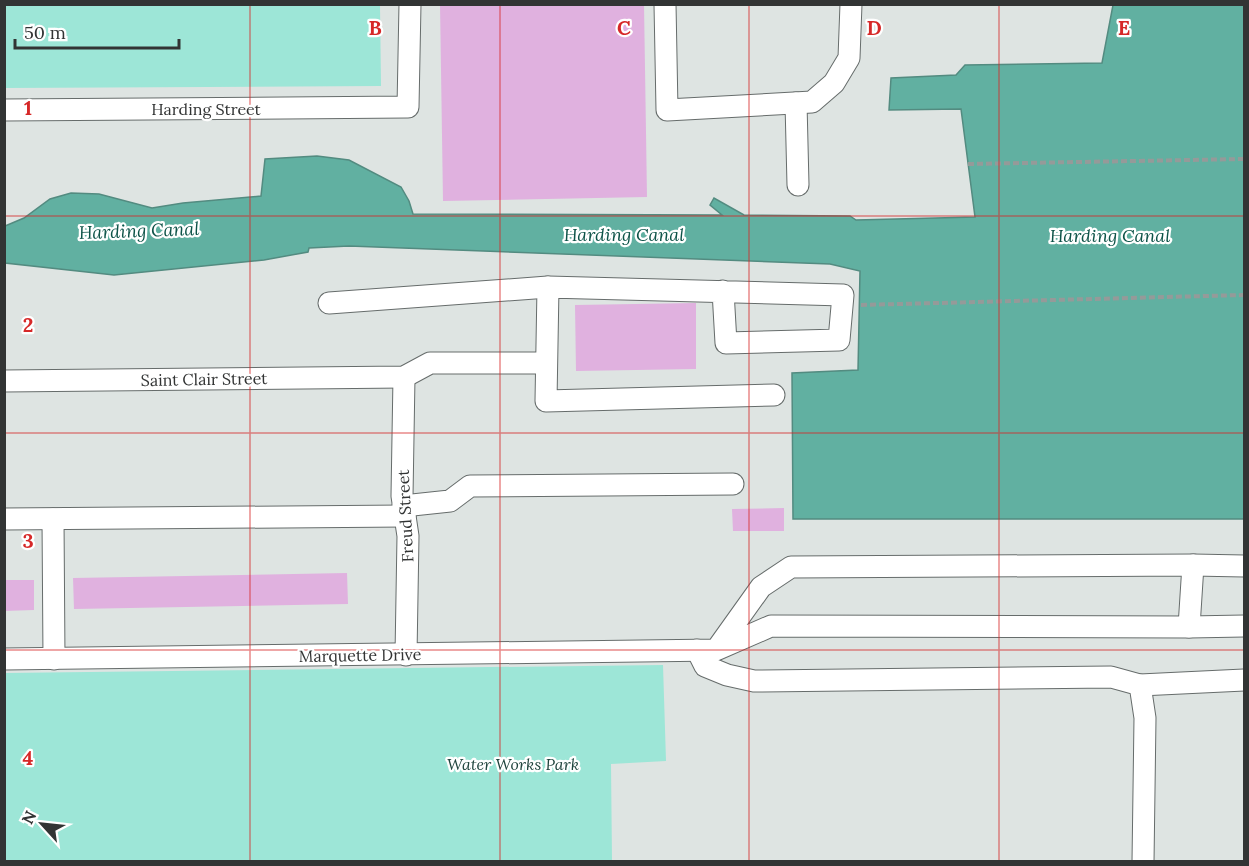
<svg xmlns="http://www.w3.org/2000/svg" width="1249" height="866" viewBox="0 0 1249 866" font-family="Lora,serif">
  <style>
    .green { fill: #9de6d7 }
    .water { fill: #61b0a1; stroke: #538b80; stroke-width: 1.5 }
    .building { fill: #e0b1df }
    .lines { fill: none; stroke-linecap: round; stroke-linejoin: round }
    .minor-casing { stroke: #666c6b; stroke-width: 23 }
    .path { stroke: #959a99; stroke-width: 4; stroke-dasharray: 6 3; stroke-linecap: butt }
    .minor { stroke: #fff; stroke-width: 21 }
    .grid { fill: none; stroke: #d62828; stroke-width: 1.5; stroke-opacity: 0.55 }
    .labels { text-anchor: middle; stroke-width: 4.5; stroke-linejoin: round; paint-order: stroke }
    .street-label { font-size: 16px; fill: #323434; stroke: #fff }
    .park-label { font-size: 16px; font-style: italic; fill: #1f443d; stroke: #fff }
    .water-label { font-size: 18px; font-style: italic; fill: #0d5348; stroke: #fff }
    .grid-label { font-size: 20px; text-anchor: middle; font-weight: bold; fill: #d62828; stroke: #fff; stroke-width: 4.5; stroke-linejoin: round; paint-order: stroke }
  </style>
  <rect width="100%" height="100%" fill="#dee4e2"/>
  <!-- green -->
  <g class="green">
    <polygon points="4,5 380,5 381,86 5,88"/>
    <polygon points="663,665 666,761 611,764 612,861 5,861 5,673"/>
  </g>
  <!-- water -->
  <polygon class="water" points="1113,5 1244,5 1244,519 793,519 792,373 858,370 860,271 830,264 349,246 309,248 308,252 264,260 114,275 5,263 5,226 24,218 50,199 71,193 99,194 152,208 183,203 261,196 265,159 317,156 349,160 401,187 409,201 413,214 722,215 710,205 714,198 744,215 850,216 856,220 975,217 961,109 889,110 891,78 956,75 965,65 1102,63"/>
  <!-- building -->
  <g class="building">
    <polygon points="440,4 644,4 647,197 443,201"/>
    <polygon points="696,303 696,369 576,371 575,305"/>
    <polygon points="784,508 784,531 733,531 732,509"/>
    <polygon points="347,573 348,604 74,609 73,578"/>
    <polygon points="4,580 34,580 34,610 4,611"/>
  </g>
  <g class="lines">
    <defs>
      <g id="minor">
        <polyline points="665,4 667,110 812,102 834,83 849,58 851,4"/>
        <polyline points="796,103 798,185"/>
        <polyline points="4,110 408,107 410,4"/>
        <polyline points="723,291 726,343 839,340 843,295 548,287 546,401 774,395"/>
        <polyline points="329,303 548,287"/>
        <polyline points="404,377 402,496 408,536 406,655"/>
        <polyline points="4,381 404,377 430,363 546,363"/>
        <polyline points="403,506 450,501 470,486 733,484"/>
        <polyline points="4,519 405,516"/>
        <polyline points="53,519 54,659"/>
        <polyline points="1193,565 1244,566"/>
        <polyline points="1189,627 1244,626"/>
        <polyline points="697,650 705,666 727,675 754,681 1111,677 1140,685 1145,718 1143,862"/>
        <polyline points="4,659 716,650 771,626 1189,627 1193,565 791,567 761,587 716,650"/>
        <polyline points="1140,685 1244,680"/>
      </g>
    </defs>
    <!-- minor casing -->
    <use href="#minor" class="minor-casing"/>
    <!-- path -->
    <g class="path">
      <polyline points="968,164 1244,159"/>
      <polyline points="861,305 1244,295"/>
    </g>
    <!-- minor -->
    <use href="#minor" class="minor"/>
  </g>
  <!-- grid -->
  <path class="grid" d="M250 4V862M500 4V862M749 4V862M999 4V862M4 216H1244M4 433H1244M4 650H1244"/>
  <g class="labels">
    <!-- street labels -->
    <g class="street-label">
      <text x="206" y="115">Harding Street</text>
      <text transform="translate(204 379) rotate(-1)" y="6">Saint Clair Street</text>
      <text transform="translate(405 516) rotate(-93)" y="6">Freud Street</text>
      <text transform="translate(360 655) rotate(-1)" y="6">Marquette Drive</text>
    </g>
    <!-- park labels -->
    <g class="park-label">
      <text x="513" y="770">Water Works Park</text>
    </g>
    <!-- water labels -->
    <g class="water-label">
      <text transform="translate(139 231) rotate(-2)" y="6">Harding Canal</text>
      <text x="624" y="241">Harding Canal</text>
      <text x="1110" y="242">Harding Canal</text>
    </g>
  </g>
  <g class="grid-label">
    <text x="375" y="35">B</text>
    <text x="624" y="35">C</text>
    <text x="874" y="35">D</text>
    <text x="1124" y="35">E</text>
    <text x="28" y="115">1</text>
    <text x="28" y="332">2</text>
    <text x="28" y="548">3</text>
    <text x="28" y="765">4</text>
  </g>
  <!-- border -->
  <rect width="1249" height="866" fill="none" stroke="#323434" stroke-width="12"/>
  <!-- north arrow -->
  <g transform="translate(42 824) rotate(297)" stroke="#ffffff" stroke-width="4.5" paint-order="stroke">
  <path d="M0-4.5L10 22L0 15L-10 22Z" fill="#323434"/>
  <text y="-9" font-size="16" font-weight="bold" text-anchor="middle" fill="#323434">N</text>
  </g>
  <!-- scale -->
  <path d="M15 39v9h164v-9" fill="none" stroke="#323434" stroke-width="3"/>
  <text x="24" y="39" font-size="18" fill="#323434" stroke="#ffffff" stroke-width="4.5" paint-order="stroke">50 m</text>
</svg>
